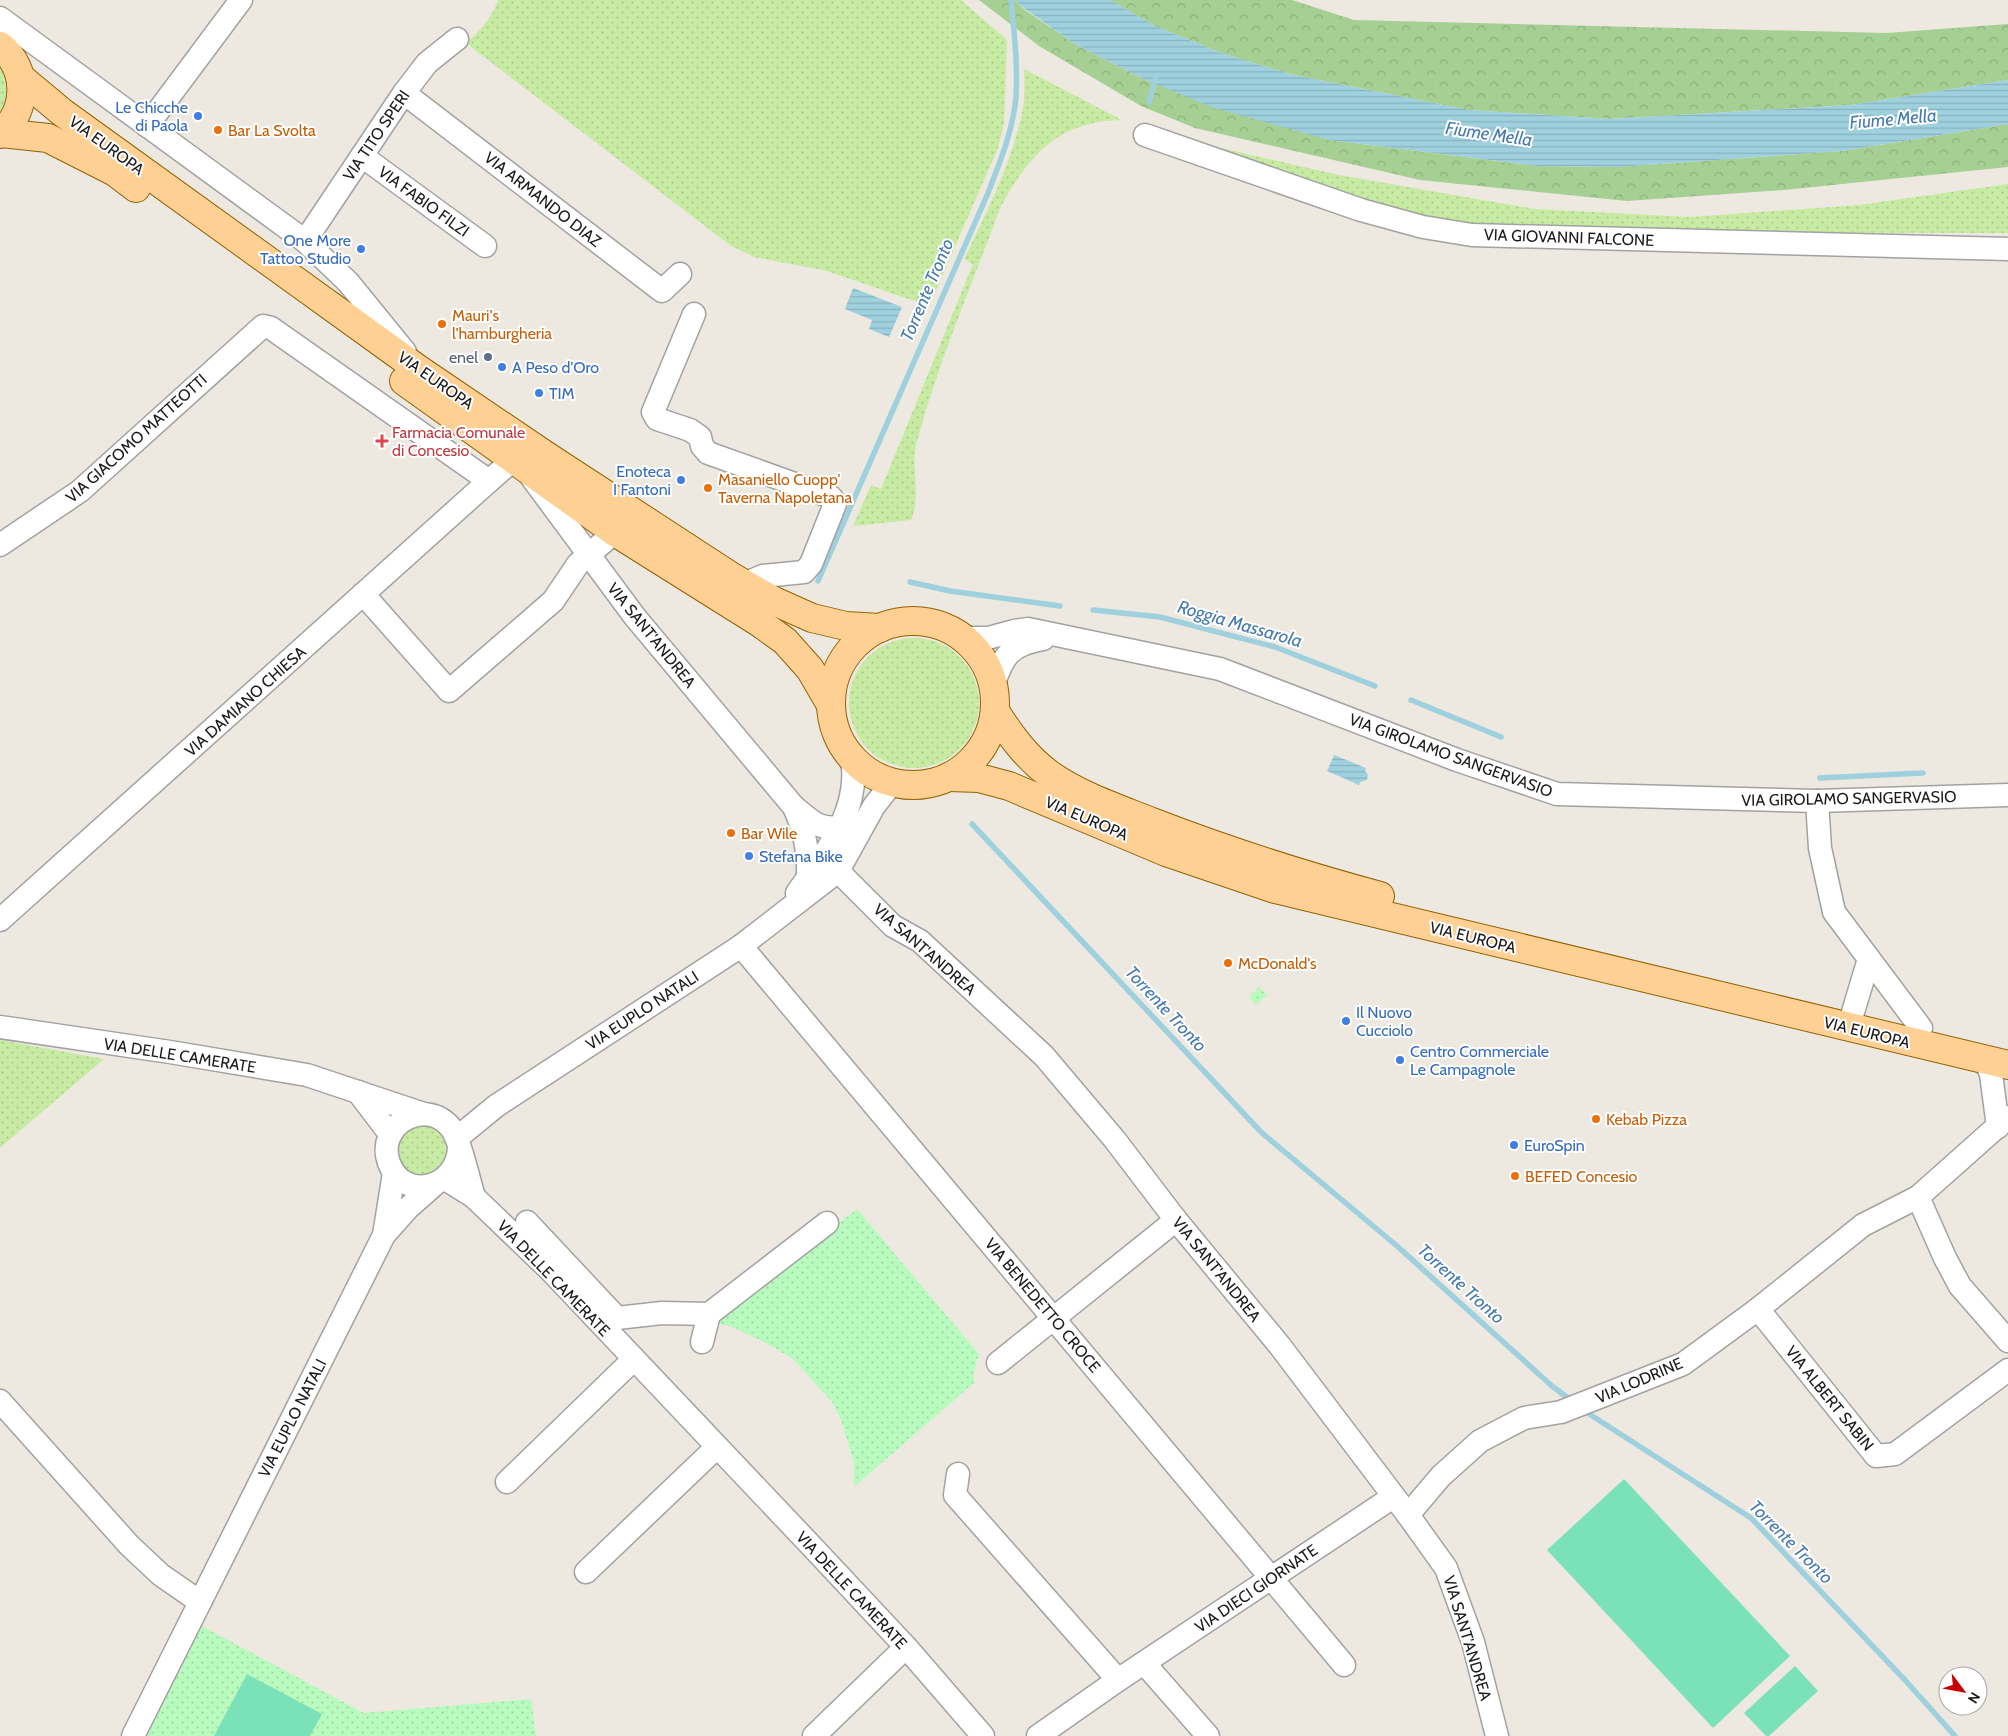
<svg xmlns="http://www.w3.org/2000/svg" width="2008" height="1736" viewBox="0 0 2008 1736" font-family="Cabin,sans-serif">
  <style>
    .grass { fill: url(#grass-dots) }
    .forest { fill: url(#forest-crowns) }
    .park { fill: url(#park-dots) }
    .pitch { fill: #7ae1b9 }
    .water { fill: url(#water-rules) }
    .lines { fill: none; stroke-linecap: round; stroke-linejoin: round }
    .stream { stroke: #9ed0de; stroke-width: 5.5 }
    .minor-casing { stroke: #a2a2a2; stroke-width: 25 }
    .major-casing { stroke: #936100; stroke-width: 30 }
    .minor { stroke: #fff; stroke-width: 22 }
    .major { stroke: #ffd094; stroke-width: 28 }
    .shop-dot { fill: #3f7fe0; stroke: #fff; stroke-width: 2 }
    .food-dot { fill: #e8710a; stroke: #fff; stroke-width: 2 }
    .service-dot { fill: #5c6f8a; stroke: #fff; stroke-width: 2 }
    .health-dot { fill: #e0444e; stroke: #fff; stroke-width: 2 }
    .labels { text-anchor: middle; stroke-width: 4; stroke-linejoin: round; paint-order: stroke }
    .shop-label { font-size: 16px; fill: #366cbe; stroke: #fff; text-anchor: start }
    .food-label { font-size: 16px; fill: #c56008; stroke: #fff; text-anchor: start }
    .street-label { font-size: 16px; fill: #1b1b1b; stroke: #fff }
    .service-label { font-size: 16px; fill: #4e5e75; stroke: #fff; text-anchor: end }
    .health-label { font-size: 16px; fill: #be3a42; stroke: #fff; text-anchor: start }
    .water-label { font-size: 18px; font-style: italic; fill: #457aae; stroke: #fff }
  </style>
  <defs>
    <pattern id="grass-dots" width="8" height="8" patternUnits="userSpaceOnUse" patternTransform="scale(1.25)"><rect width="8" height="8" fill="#c7eba3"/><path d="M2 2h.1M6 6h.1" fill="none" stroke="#aac98c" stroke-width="1.8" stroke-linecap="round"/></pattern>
    <pattern id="forest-crowns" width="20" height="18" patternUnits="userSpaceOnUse" patternTransform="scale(1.25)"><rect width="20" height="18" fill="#a5cf93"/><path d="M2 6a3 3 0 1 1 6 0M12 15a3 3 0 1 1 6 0" fill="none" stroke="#8db17e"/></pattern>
    <pattern id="park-dots" width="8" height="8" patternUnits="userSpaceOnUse" patternTransform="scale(1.25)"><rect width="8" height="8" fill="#b9fbbe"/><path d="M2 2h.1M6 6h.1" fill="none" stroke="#9ed7a3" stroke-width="1.8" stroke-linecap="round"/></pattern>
    <pattern id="water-rules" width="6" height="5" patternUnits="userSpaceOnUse" patternTransform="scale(1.25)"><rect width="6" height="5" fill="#9ed0de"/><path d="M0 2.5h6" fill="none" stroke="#88b2be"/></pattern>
  </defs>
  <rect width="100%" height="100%" fill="#eee9e0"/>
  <!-- grass -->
  <g class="grass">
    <path d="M498 0H961L1007 40 1004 123 998 148 929 306 827 271 754 257 731 246 466 43C481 30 491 19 498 0Z"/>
    <path d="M0 67C10 82 8 97 0 112Z"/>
    <path d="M1024 69 1122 120C1059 121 1030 154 1001 206 972 284 939 361 917 441 910 467 922 494 911 520L853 526 871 485 881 489 973 264 964 259C987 211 1013 161 1023 108 1025 96 1024 82 1024 69Z"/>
    <polygon points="1155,126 1221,148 1339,175 1535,209 1690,217 1859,205 2008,184 2008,233 1602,232 1466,225 1378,209 1151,129"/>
    <circle cx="914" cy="703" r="65"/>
    <polygon points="0,1040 104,1059 0,1148"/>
    <path d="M423 1123 438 1127 450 1146 444 1167 424 1177C420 1175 413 1175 409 1172 394 1163 395 1139 409 1129 412 1126 419 1125 423 1123Z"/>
  </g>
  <!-- forest -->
  <g class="forest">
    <polygon points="979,0 1015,0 1025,10 1075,44 1143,79 1330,140 1538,166 1618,167 1842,151 2008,124 2008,167 1784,190 1627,201 1420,180 1195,128 1141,106 1039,46"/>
    <polygon points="1110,0 1292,0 1354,20 1886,33 2008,24 2008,80 1851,105 1610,119 1469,110 1294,75 1224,54 1155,26"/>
  </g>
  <!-- park -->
  <g class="park">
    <polygon points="1259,987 1267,995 1256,1005 1249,997"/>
    <polygon points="857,1209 979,1354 973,1375 975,1382 854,1487 854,1463 841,1420 832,1402 793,1359 766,1343 732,1327 712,1322"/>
    <polygon points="200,1625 364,1713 531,1699 536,1736 310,1736 321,1714 247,1674 214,1736 144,1736"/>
  </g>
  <!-- pitch -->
  <g class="pitch">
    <polygon points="1624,1479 1790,1656 1713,1728 1547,1550"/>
    <polygon points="1795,1666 1818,1691 1769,1736 1766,1736 1744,1713"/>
    <polygon points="247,1674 322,1714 310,1736 214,1736"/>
  </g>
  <!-- water -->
  <g class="water">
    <polygon points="1015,0 1110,0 1155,26 1224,54 1294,75 1469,110 1610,119 1851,105 2008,80 2008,124 1842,151 1618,167 1538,166 1330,140 1214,108 1143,79 1075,44 1025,9"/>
    <polygon points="853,288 902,307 889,337 869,329 872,320 845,309"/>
    <polygon points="1334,755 1366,768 1365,771 1368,775 1367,780 1360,782 1359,785 1327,771"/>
  </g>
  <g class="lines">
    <!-- stream -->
    <g class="stream">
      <polyline points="1149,102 1156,77"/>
      <path d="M818 581 988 193C1000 162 1013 130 1016 97 1018 65 1014 32 1011 0"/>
      <polyline points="910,582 950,591 1060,606"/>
      <polyline points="1093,610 1160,617 1275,647 1375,686"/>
      <polyline points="1411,700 1501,737"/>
      <polyline points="1820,778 1923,773"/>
      <polyline points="972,824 1262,1133 1397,1246 1552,1386 1572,1401"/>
      <polyline points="1583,1410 1751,1518 1904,1679 1955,1736"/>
    </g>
    <defs>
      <g id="minor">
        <polyline points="0,18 305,241 348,282 405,352"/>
        <polyline points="404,93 662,291 680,274"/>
        <polyline points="147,126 241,0"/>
        <polyline points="1145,135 1361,210 1423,227 1472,235 2008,249"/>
        <polyline points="362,156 485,246"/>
        <polyline points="305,241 404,93 427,63 457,39"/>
        <polyline points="694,314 653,412 657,419 690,430 700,437 702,446 708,453 831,497 835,504 811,564 804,572 763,576 744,584"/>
        <path d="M532 478 635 617 794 807C811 820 817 830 840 827"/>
        <polyline points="0,545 80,491 263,326 271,328 489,481 513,460"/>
        <polyline points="363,594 449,691 553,601 578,564 615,532"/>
        <polyline points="964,638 988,638 1014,631 1028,629 1220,669 1457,760 1557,794 1817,801 2008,795"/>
        <path d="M993 686C1003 655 1010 645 1043 639"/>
        <polyline points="1817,801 1820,848 1834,912 1921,1028"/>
        <path d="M794 807C805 831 809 852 808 877"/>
        <polyline points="838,871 893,926 920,941 1044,1056 1115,1140 1176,1220 1280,1346 1408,1515 1446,1568 1473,1642 1497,1736"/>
        <path d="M797 893C825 853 861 811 852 759"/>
        <polyline points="0,920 489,481"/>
        <polyline points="741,946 1344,1665"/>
        <polyline points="1853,1012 1869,959"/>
        <polyline points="0,1027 170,1052 307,1075 424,1114"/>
        <polyline points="1985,1060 1991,1074 1998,1127"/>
        <polyline points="358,1092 390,1134"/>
        <polyline points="457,1138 496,1106 741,946 838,871 874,806 892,783"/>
        <path d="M459 1147C458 1188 404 1203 389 1163 375 1125 426 1096 451 1128 460 1139 469 1181 474 1197"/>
        <polyline points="445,1179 474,1197 550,1270 819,1554 906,1647 983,1736"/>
        <polyline points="1918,1197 1945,1258 1960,1286 2008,1341"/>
        <polyline points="527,1222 617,1318 662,1313 709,1314 827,1223"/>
        <polyline points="384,1235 394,1173"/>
        <polyline points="1758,1309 1876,1456 1895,1454 2008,1370"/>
        <polyline points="702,1342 709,1314"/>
        <polyline points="998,1363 1176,1220"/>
        <polyline points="0,1401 129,1545 161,1575 200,1602"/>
        <polyline points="958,1474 955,1495 1118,1680"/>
        <polyline points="507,1482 633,1360"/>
        <polyline points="1408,1515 1441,1476 1480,1441 1524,1418 1561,1412 1683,1364 1758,1309 1863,1225 1918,1197 2008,1117"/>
        <polyline points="586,1572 717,1447"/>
        <polyline points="1144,1663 1208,1736"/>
        <polyline points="133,1736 384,1235 409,1207 434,1185"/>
        <polyline points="814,1736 906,1647"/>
        <polyline points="1038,1736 1118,1680 1393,1497"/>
      </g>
      <g id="major">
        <path d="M0 46C29 69 28 111 0 134"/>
        <polyline points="21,78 63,113 418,369 545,455 732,577 774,601 812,618 846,626 880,628"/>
        <polyline points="1,133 48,138 115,172 136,188"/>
        <polyline points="404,381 615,532 760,623 785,641 810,669 831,705"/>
        <circle cx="913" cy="703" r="82"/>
        <path d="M995 711C1010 735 1026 757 1049 774 1080 796 1117 808 1152 822 1227 851 1302 875 1380 896"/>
        <polyline points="949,777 979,778 1009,786 1166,852 1275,889 2008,1065"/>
      </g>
    </defs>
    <!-- minor casing -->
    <use href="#minor" class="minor-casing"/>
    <!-- major casing -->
    <use href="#major" class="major-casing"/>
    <!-- minor -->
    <use href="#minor" class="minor"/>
    <!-- major -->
    <use href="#major" class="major"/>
  </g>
  <!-- markers -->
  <g class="shop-dot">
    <circle cx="198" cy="116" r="5"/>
    <circle cx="361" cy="249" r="5"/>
    <circle cx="502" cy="367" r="5"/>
    <circle cx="539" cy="393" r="5"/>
    <circle cx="681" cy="480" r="5"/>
    <circle cx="749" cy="856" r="5"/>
    <circle cx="1346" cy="1021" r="5"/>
    <circle cx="1400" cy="1060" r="5"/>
    <circle cx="1514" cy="1145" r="5"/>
  </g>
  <g class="food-dot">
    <circle cx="218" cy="130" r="5"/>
    <circle cx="442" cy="324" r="5"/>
    <circle cx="708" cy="488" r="5"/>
    <circle cx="731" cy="833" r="5"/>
    <circle cx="1228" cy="963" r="5"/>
    <circle cx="1596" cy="1119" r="5"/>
    <circle cx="1515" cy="1176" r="5"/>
  </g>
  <circle class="service-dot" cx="488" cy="357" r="5"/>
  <path class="health-dot" d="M379.5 433.5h5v5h5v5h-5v5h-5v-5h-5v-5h5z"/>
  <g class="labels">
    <!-- shop labels -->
    <g class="shop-label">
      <text x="188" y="113" text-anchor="end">Le Chicche<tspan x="188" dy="18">di Paola</tspan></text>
      <text x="351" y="246" text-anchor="end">One More<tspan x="351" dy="18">Tattoo Studio</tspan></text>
      <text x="512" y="373">A Peso d'Oro</text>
      <text x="549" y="399">TIM</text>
      <text x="671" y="477" text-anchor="end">Enoteca<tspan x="671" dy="18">I Fantoni</tspan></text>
      <text x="759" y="862">Stefana Bike</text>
      <text x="1356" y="1018">Il Nuovo<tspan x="1356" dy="18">Cucciolo</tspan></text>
      <text x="1410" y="1057">Centro Commerciale<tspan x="1410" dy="18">Le Campagnole</tspan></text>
      <text x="1524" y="1151">EuroSpin</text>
    </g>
    <!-- food labels -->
    <g class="food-label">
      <text x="228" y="136">Bar La Svolta</text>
      <text x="452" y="321">Mauri's<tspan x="452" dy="18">l'hamburgheria</tspan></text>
      <text x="718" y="485">Masaniello Cuopp'<tspan x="718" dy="18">Taverna Napoletana</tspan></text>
      <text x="741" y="839">Bar Wile</text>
      <text x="1238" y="969">McDonald's</text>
      <text x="1606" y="1125">Kebab Pizza</text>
      <text x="1525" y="1182">BEFED Concesio</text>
    </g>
    <!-- street labels -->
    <g class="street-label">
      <text transform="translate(376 135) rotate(-56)" y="6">VIA TITO SPERI</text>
      <text transform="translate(107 145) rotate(36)" y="6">VIA EUROPA</text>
      <text transform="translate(543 199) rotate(38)" y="6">VIA ARMANDO DIAZ</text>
      <text transform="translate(424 201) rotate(36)" y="6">VIA FABIO FILZI</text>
      <text transform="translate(1569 237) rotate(2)" y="6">VIA GIOVANNI FALCONE</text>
      <text transform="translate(436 380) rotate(35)" y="6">VIA EUROPA</text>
      <text transform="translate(136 438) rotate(-42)" y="6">VIA GIACOMO MATTEOTTI</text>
      <text transform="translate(652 635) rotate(51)" y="6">VIA SANT'ANDREA</text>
      <text transform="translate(245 701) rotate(-42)" y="6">VIA DAMIANO CHIESA</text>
      <text transform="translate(1451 755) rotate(20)" y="6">VIA GIROLAMO SANGERVASIO</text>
      <text transform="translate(1849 798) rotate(-1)" y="6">VIA GIROLAMO SANGERVASIO</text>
      <text transform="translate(1087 818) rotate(23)" y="6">VIA EUROPA</text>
      <text transform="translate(1473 937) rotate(14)" y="6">VIA EUROPA</text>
      <text transform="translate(925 949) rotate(41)" y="6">VIA SANT'ANDREA</text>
      <text transform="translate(642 1010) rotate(-33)" y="6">VIA EUPLO NATALI</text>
      <text transform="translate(1867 1032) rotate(14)" y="6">VIA EUROPA</text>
      <text transform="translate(180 1055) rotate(9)" y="6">VIA DELLE CAMERATE</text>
      <text transform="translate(1217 1269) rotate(51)" y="6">VIA SANT'ANDREA</text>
      <text transform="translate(554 1278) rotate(46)" y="6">VIA DELLE CAMERATE</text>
      <text transform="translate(1043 1305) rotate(50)" y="6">VIA BENEDETTO CROCE</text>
      <text transform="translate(1639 1380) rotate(-23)" y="6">VIA LODRINE</text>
      <text transform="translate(1830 1398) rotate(51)" y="6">VIA ALBERT SABIN</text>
      <text transform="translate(292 1418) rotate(-63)" y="6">VIA EUPLO NATALI</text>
      <text transform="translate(1256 1588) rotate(-34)" y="6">VIA DIECI GIORNATE</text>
      <text transform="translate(852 1590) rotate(47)" y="6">VIA DELLE CAMERATE</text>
      <text transform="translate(1468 1638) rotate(73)" y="6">VIA SANT'ANDREA</text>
    </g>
    <!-- service labels -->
    <g class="service-label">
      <text x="478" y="363">enel</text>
    </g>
    <!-- health labels -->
    <g class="health-label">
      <text x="392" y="438">Farmacia Comunale<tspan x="392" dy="18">di Concesio</tspan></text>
    </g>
    <!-- water labels -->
    <g class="water-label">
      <text transform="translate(1893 119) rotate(-5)" y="6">Fiume Mella</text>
      <text transform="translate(1489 134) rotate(8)" y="6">Fiume Mella</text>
      <text transform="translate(927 290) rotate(-67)" y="6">Torrente Tronto</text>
      <text transform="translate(1240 624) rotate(16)" y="6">Roggia Massarola</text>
      <text transform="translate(1166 1009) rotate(47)" y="6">Torrente Tronto</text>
      <text transform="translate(1461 1284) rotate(42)" y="6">Torrente Tronto</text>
      <text transform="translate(1791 1542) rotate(45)" y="6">Torrente Tronto</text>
    </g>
  </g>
  <!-- north arrow -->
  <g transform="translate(1963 1691) rotate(122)"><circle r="24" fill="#ffffff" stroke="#a4a4a4"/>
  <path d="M0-4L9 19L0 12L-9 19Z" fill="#c70001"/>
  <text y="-8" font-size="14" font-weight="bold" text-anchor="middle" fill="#1b1b1b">N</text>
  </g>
</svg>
